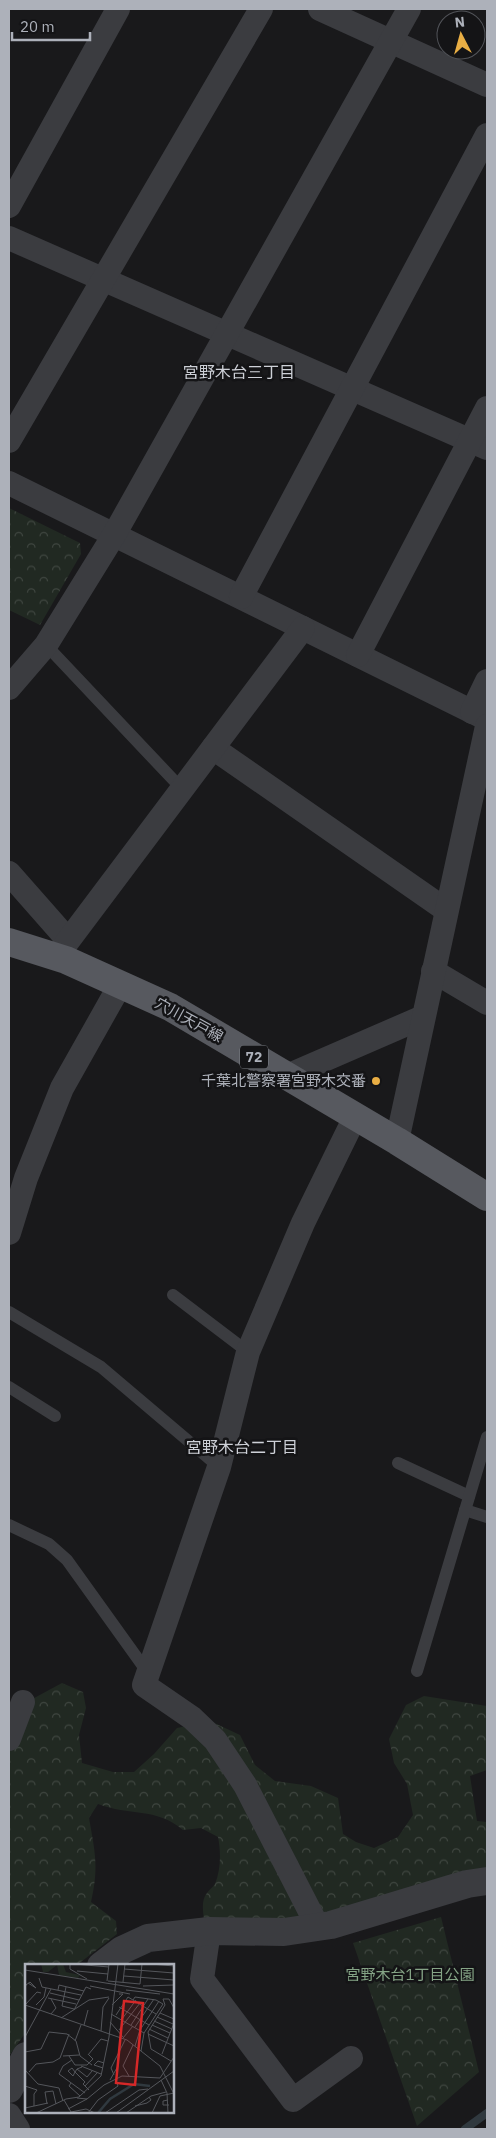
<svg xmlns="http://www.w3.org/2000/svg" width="496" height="2138" viewBox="0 0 496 2138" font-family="'IBM Plex Sans','Noto Sans JP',sans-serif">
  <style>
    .forest { fill: url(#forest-crowns) }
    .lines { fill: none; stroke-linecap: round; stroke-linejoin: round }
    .stream { stroke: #30393f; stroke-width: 8 }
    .service { stroke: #3b3c40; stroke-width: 12 }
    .minor { stroke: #3b3c40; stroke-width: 24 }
    .tertiary { stroke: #3b3c40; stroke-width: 28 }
    .primary { stroke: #57595f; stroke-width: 28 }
    .poi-dot { fill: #e9ae44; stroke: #141416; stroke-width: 2 }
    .labels { text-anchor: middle; stroke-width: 5; stroke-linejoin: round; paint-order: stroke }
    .shield { fill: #141416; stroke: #7f8289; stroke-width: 1 }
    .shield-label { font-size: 14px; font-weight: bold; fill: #adb1ba }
    .street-label { font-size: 15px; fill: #adb1ba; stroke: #141416 }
    .poi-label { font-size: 15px; fill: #adb1ba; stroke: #141416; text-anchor: end }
    .park-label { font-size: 15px; fill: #85a486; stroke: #141416 }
    .neighbourhood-label { font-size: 16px; fill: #cdd0d7; stroke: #141416 }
    .inset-river { fill: none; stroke: #30393f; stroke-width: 2.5 }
    .inset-road { fill: none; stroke: #54565b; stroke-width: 1 }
    .view { fill: #d62828; fill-opacity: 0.15; stroke: #d62828; stroke-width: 2.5 }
    .inset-edge { fill: none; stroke: #adb1ba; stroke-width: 2.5 }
  </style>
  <defs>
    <pattern id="forest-crowns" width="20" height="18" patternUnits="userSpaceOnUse" patternTransform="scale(1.25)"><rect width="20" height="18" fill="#212922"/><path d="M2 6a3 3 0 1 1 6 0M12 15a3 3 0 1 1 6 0" fill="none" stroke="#3f4640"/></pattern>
  </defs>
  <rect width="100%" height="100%" fill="#19191b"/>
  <!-- forest -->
  <g class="forest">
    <polygon points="9,508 80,543 81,554 40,625 9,610"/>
    <path d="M62 1683 83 1692 86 1708 79 1735 82 1763 113 1772H134L154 1754 177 1728 210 1721 240 1735 255 1765 275 1781 311 1786 338 1798 343 1834 356 1842 374 1848 398 1837 413 1815 407 1784 394 1763 389 1739 406 1705 424 1696 487 1706V1770L470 1776 477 1821 487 1822V1868L348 1909 282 1921 204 1920C203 1911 201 1900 207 1893 209 1890 213 1887 215 1884 221 1869 221 1852 218 1837L201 1828 183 1830C156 1807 129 1816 98 1804L89 1818C95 1852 99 1867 91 1902L116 1921 117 1934 77 1965 26 1966V2032L9 2056V1721L25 1703Z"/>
    <polygon points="441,1917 479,2072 417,2126 353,1943"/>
  </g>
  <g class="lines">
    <!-- stream -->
    <polyline class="stream" points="465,2129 487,2113"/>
    <!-- service -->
    <g class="service">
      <polyline points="46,645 182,789"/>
      <polyline points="173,1295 248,1352"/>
      <polyline points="9,1312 101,1367 219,1467"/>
      <polyline points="9,1387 55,1416"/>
      <polyline points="398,1463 469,1496"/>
      <polyline points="465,1510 487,1517"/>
      <polyline points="9,1525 49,1544 67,1560 148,1673"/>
      <polyline points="417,1671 487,1437"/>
    </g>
    <!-- minor -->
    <g class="minor">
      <polyline points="320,9 487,85"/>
      <polyline points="9,206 118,9"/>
      <polyline points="9,238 487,448"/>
      <polyline points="9,441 261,9"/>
      <polyline points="9,483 487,719"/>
      <polyline points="241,597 487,135"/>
      <polyline points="358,655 487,408"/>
      <polyline points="9,688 46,645 114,535 409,9"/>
      <polyline points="472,712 487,681"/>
      <polyline points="213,748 446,910"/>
      <polyline points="9,873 68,940"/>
      <polyline points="56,957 303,628"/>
      <polyline points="433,971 487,1003"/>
      <polyline points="287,1076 423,1017"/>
      <polyline points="397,1141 487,726"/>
      <polyline points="9,1233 26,1178 62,1088 120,985"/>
      <polyline points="9,1739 23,1702"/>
      <polyline points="318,1927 245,1785 215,1740 192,1718 144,1685 219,1467 248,1352 303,1223 355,1117"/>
      <polyline points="209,1931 202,1979 293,2100 351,2058"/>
      <polyline points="9,2115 18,2129"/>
    </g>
    <!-- tertiary -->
    <g class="tertiary">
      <polyline points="101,1966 122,1950 148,1938 209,1931 284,1932 331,1925 467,1884 487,1881"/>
      <polyline points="9,2089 26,2056"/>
    </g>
    <!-- primary -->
    <polyline class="primary" points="9,942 66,960 170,1007 397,1141 487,1197"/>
  </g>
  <!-- markers -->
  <circle class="poi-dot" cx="376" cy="1081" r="5"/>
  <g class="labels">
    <!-- shield labels -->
    <rect class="shield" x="240" y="1045.5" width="28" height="23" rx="4"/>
    <g class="shield-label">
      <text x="254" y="1062">72</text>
    </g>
    <!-- street labels -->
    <g class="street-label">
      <text transform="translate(189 1020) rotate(29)" y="5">穴川天戸線</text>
    </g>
    <!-- poi labels -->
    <g class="poi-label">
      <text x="366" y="1086">千葉北警察署宮野木交番</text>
    </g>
    <!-- park labels -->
    <g class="park-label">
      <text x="410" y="1980">宮野木台1丁目公園</text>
    </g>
    <!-- neighbourhood labels -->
    <g class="neighbourhood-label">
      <text x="239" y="378">宮野木台三丁目</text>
      <text x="242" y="1453">宮野木台二丁目</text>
    </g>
  </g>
  <!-- overview -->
  <g transform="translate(25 1964)">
    <rect width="149" height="149" fill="#19191b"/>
    <path d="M16 0H38L41 8 55 11 53 14 34 11 32 1 23 8H18Z" fill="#212922"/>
    <path class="inset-river" d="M73 149 85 135 109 120 125 122"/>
    <path class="inset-road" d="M45 0V5L62 15M49 0 84 3M126 0 149 2M99 5 149 9M0 6 149 30M52 7 83 10M99 12 149 16M14 14 17 23 56 31M82 17 84 0M83 17 115 20 117 0M98 18 100 0M65 22 105 30M118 22 149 21M0 23 1 21 5 18 11 24 3 19M41 23 37 42 49 45M33 26 34 21 59 27M101 26 135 30M25 29 54 36M23 34 51 40M108 36 110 33 131 36 138 40 119 69 116 87M0 41 12 28 16 29M0 41 102 76 135 102 149 130M11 41 19 33 21 24M87 41 98 30H94M94 43 124 61M49 46 61 23 66 25M135 49 149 55M26 50 31 44 26 35M86 50 119 69M91 51 103 33 131 50M132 53 148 60M36 54 64 36 84 33M97 55 111 36M129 57 147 65M85 58 98 73M59 61 63 46M106 61 123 35M127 61 145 69M110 63 129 35M124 65 143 74M94 66 115 39M115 66 134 37M76 67 78 43 84 34M123 70 149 82M0 73 26 25M98 74 108 62M50 77 56 61M110 82 115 66M0 88 16 85 24 68 42 70 51 77 55 92 67 101M137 90 149 59M63 91 76 75 83 77M38 92 54 91M44 92 50 101H62L68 95 64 91M47 96 38 102 34 110 60 129M146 97 126 85 123 68 140 41 138 35H144L149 44M56 102 76 110M57 103 52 105 50 108 48 112 43 107 47 104 50 108 60 118 58 120 64 126M78 104 69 101 73 97 79 99M52 105 62 113 67 107M0 106 13 120 34 124 38 137M4 108 11 100 28 98 35 94 44 70M89 111 86 104 100 76M104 112 98 102 108 81M85 116 93 102M136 116 142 129 143 149M46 119 44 122 55 132M0 122 12 126 9 130V142M60 122 72 109M52 134 62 135 79 121 97 112 135 114 149 93M39 136 46 148 61 145 70 149M143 136 138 137V141H144M22 140 20 128 28 127 31 140M110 142 122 139 126 136 124 133M0 144 23 139M43 145 62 135M11 149 41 135 54 133 76 112 84 73 93 0M63 149 73 136 93 122 91 117M80 149 114 126 123 125M91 149 149 107M101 149 126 132 141 128M127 149 135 132 149 129"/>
    <path class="view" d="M99 37 118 39 110 121 91 119Z"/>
    <rect width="149" height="149" class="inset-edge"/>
  </g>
  <!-- border -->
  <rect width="496" height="2138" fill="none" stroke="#adb1ba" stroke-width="20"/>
  <!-- north arrow -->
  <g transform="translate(461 35) rotate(354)"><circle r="24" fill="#141416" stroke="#515358"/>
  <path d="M0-4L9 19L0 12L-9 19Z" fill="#e9ae44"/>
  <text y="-8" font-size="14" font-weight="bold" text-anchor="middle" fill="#adb1ba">N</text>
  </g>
  <!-- scale -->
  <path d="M12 32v8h78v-8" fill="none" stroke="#adb1ba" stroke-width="2.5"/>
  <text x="20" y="32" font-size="15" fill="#adb1ba" stroke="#141416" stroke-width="4" paint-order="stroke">20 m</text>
</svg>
